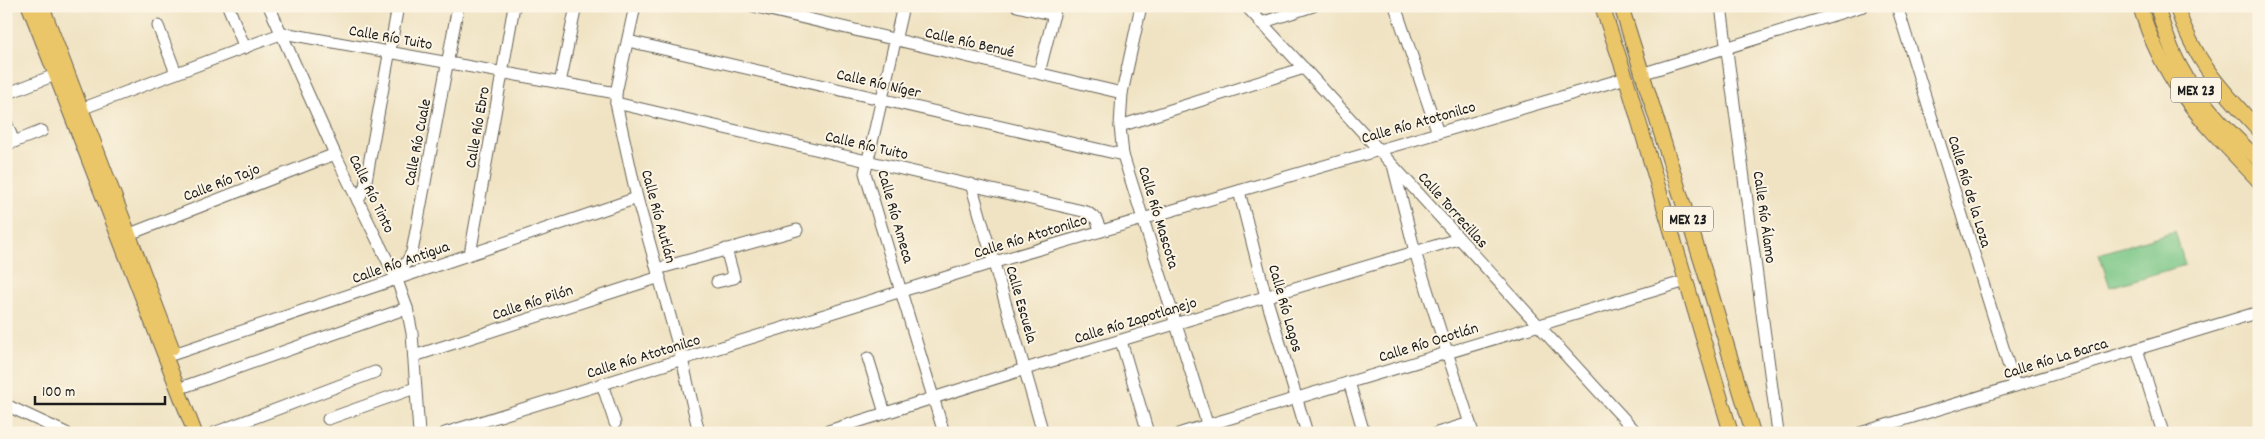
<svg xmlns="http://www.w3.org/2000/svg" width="2265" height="439" viewBox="0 0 2265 439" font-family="Dekko,sans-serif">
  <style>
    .pitch { fill: #79c686; stroke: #4a7151 }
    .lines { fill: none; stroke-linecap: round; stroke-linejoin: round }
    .minor-casing { stroke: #666256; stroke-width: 13 }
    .major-casing { stroke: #666256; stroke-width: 16 }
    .minor { stroke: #fff; stroke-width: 11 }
    .major { stroke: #ebc669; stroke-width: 14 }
    .labels { text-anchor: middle; stroke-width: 4; stroke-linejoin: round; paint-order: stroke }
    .shield { fill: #fcf5e5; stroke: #5f5d58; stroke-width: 1 }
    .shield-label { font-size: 15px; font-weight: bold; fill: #1c1c1c }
    .street-label { font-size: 16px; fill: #1c1c1c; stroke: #fcf5e5 }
  </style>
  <rect width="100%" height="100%" fill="#fcf5e5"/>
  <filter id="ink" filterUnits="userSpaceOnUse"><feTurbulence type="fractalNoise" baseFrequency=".02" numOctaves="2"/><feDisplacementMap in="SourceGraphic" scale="10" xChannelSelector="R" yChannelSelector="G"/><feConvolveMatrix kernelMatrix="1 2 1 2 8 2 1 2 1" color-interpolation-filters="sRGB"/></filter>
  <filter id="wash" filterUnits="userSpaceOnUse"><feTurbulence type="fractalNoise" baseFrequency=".0096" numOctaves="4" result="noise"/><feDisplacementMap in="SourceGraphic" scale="20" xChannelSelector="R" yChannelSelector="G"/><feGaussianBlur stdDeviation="1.12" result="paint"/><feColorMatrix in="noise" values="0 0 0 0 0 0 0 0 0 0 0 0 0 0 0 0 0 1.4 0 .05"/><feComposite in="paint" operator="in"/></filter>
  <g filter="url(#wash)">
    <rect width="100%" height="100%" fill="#f0e3c3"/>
    <!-- pitch -->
    <polygon class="pitch" points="2175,231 2185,265 2110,287 2099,254"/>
  </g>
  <g filter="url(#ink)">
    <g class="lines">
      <defs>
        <g id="minor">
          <polyline points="228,6 245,48"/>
          <polyline points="269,6 335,154 397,280 407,308 412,333 419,433"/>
          <polyline points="635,6 616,93 616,103 637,198 682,359 699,433"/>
          <polyline points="753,6 1122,93"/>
          <polyline points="903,6 865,173 944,433"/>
          <polyline points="1017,6 1054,15"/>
          <polyline points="1141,6 1122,93 1120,126 1123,155 1210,433"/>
          <path d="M1246 6C1378 147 1506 291 1637 433"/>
          <polyline points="1395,6 1438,133"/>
          <polyline points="1721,6 1778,433"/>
          <polyline points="1897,6 2015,386"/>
          <polyline points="1261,23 1313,6"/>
          <polyline points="158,26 176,73"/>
          <polyline points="628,41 1123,155"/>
          <polyline points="1039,73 1056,6"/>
          <polyline points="1641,74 1863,6"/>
          <polyline points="560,83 576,6"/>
          <polyline points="6,94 55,75"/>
          <polyline points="616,103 1087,212 1096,219 1101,231"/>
          <polyline points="81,109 283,33 616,93"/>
          <polyline points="6,122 14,142"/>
          <polyline points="1120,126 1304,68"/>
          <polyline points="6,145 42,131"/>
          <polyline points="1394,169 1415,252 1473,433"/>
          <polyline points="971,184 1043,433"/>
          <polyline points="1239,191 1266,297 1307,433"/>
          <polyline points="358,201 365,186 398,6"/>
          <polyline points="122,237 335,154"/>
          <polyline points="470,254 514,6"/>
          <polyline points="657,269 797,230"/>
          <polyline points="397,280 412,252 458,6"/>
          <polyline points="717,282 734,278 726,249"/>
          <polyline points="1121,341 1148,433"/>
          <polyline points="2137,349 2163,433"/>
          <polyline points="174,354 637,198"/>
          <polyline points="414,356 660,277"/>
          <polyline points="868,358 885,413"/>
          <polyline points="1349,382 1364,433"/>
          <polyline points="602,384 615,423"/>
          <polyline points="186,386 407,308"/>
          <polyline points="6,405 66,433"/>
          <polyline points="328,419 415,388"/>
          <polyline points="214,433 375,372"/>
          <polyline points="445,433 995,262 1626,78"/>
          <polyline points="822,433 1025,369 1458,239"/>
          <polyline points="1181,433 1686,281"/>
          <polyline points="1437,433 1470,423"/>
          <polyline points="1860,433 2259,312"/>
        </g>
        <g id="major">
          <polyline points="29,6 195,433"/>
          <polyline points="42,6 172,348"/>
          <polyline points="1602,6 1626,78 1731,433"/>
          <polyline points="1621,6 1706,276 1753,433"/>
          <path d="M2140 6C2163 85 2204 123 2259 181"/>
          <path d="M2157 6C2163 27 2170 49 2181 68 2198 100 2232 135 2259 160"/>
          <path d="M2176 6C2195 62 2220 88 2259 130"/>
        </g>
      </defs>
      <!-- minor casing -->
      <use href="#minor" class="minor-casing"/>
      <!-- major casing -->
      <use href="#major" class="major-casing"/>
      <!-- minor -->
      <use href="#minor" class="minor"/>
      <!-- major -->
      <use href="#major" class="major"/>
    </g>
  </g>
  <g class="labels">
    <!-- shield labels -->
    <g class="shield">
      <rect x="2171" y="77.5" width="50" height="25" rx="4"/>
      <rect x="1663" y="206.5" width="50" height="25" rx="4"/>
    </g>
    <g class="shield-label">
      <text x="2196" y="95">MEX 23</text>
      <text x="1688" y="224">MEX 23</text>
    </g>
    <!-- street labels -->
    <g class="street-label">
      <text transform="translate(391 36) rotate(10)" y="6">Calle Río Tuito</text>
      <text transform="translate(970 41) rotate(13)" y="6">Calle Río Benué</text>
      <text transform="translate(879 82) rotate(13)" y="6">Calle Río Níger</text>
      <text transform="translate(1418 121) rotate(-16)" y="6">Calle Río Atotonilco</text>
      <text transform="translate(476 127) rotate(-80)" y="6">Calle Río Ebro</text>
      <text transform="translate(416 142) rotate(-79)" y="6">Calle Río Cuale</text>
      <text transform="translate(867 144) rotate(13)" y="6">Calle Río Tuito</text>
      <text transform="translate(221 181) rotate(-21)" y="6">Calle Río Tajo</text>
      <text transform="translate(1971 191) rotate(73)" y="6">Calle Río de la Loza</text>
      <text transform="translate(373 193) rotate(64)" y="6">Calle Río Tinto</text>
      <text transform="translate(1454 209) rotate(48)" y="6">Calle Torrecillas</text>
      <text transform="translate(660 216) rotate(75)" y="6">Calle Río Autlán</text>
      <text transform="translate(897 216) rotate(74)" y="6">Calle Río Ameca</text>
      <text transform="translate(1160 217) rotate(73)" y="6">Calle Río Mascota</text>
      <text transform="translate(1766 217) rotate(82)" y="6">Calle Río Álamo</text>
      <text transform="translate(1030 235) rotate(-17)" y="6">Calle Río Atotonilco</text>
      <text transform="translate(400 261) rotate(-19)" y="6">Calle Río Antigua</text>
      <text transform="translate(532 301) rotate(-18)" y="6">Calle Río Pilón</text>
      <text transform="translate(1023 304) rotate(74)" y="6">Calle Escuela</text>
      <text transform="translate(1287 308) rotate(74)" y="6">Calle Río Lagos</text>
      <text transform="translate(1135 319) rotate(-17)" y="6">Calle Río Zapotlanejo</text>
      <text transform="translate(1428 341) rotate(-17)" y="6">Calle Río Ocotlán</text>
      <text transform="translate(643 355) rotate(-17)" y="6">Calle Río Atotonilco</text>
      <text transform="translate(2055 357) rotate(-17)" y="6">Calle Río La Barca</text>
    </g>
  </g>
  <!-- margin -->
  <rect width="2265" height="439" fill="none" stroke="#fcf5e5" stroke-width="25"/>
  <!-- scale -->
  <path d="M35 396v8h130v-8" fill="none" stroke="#1c1c1c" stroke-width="2.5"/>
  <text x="42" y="396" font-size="15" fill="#1c1c1c" stroke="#fcf5e5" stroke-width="4" paint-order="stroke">100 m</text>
</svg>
